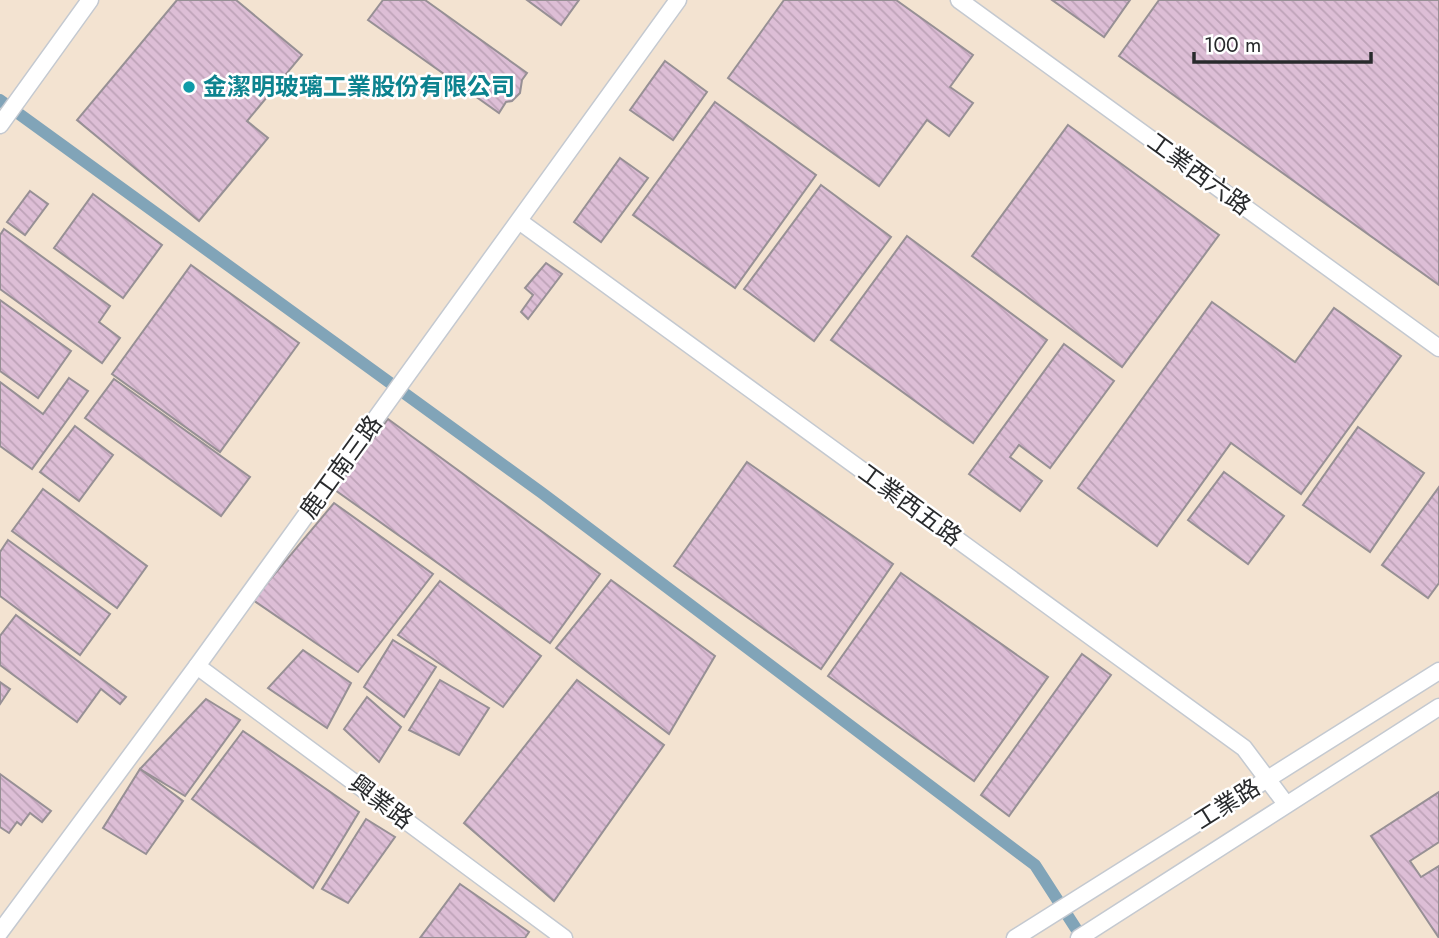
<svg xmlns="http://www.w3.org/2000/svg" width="1439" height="938" viewBox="0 0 1439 938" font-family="Jost,'Noto Sans TC',sans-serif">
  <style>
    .industrial { fill: #f3e3d1 }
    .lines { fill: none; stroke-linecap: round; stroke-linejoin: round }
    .canal { stroke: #81a4b8; stroke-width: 12 }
    .building { fill: url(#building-back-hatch); stroke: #979095; stroke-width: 2 }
    .minor-casing { stroke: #c4c9d0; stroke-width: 19 }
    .minor { stroke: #fff; stroke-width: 16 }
    .culture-dot { fill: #0f9aa8; stroke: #fff; stroke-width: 2.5 }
    .labels { text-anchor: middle; stroke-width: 5; stroke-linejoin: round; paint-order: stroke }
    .culture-label { font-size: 24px; font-weight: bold; fill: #0d838f; stroke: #fff; text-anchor: start }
    .street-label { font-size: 24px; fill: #282a2c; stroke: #fff }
  </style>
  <defs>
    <pattern id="building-back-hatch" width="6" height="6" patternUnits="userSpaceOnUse" patternTransform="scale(1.75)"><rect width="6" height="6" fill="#ddbed6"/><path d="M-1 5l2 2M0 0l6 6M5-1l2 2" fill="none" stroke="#bea3b8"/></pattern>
  </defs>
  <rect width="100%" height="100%" fill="#ecf0f7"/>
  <!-- industrial -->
  <rect class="industrial" x="0" y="0" width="1439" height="938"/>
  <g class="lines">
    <!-- canal -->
    <polyline class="canal" points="0,100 542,493 1035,865 1082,938"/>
  </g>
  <!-- building -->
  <g class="building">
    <polygon points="177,0 236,0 302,55 247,121 268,138 199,221 77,120"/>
    <polygon points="383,0 425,0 527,73 522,80 520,93 512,101 506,102 499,113 368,20"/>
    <polygon points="527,0 579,0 561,25"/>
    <polygon points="784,0 896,0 973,55 950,87 973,103 949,136 927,120 879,186 728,78"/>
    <polygon points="1052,0 1130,0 1104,37"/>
    <polygon points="1159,0 1439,0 1439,285 1119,56"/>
    <polygon points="665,61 707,92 673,140 630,110"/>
    <polygon points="715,102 816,175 735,288 633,215"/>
    <polygon points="1068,125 1219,235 1122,367 972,256"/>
    <polygon points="620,158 648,178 601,242 574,222"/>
    <polygon points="821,185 891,237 814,341 744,289"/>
    <polygon points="30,191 48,204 25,235 7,222"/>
    <polygon points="93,194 162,245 123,298 54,248"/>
    <polygon points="4,229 110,306 99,322 120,338 102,363 0,289 0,235"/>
    <polygon points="907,236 1047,340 973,443 831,340"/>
    <polygon points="546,263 562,274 528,319 521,312 533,295 525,288"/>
    <polygon points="191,265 299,343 220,452 112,374"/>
    <polygon points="0,300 71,351 38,398 0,371"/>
    <polygon points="1212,302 1295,362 1334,308 1401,356 1301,494 1231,443 1157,546 1078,488"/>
    <polygon points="1064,344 1114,381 1050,468 1019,445 1010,457 1042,481 1020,511 969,474"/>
    <polygon points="69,378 88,391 32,469 0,446 0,382 43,414"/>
    <polygon points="114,379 250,477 221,516 85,418"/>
    <polygon points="388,419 600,574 550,643 335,490"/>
    <polygon points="75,426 113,455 79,501 40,472"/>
    <polygon points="1358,427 1424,473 1370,552 1303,505"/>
    <polygon points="747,462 893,564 821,669 674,566"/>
    <polygon points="1224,472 1284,516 1248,564 1188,520"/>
    <polygon points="1439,487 1439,583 1428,598 1382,565"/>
    <polygon points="43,489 147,566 117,608 12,531"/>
    <polygon points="334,503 433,574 358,672 253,600"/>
    <polygon points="8,540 110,614 80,655 0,596 0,552"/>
    <polygon points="901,573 1048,677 974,781 828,676"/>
    <polygon points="611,580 715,656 669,734 556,648"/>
    <polygon points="440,581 541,656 503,707 398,635"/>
    <polygon points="16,615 126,697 120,704 101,689 77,722 0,665 0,636"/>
    <polygon points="393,640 436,667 404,717 364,687"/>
    <polygon points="303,650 351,683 327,728 268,688"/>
    <polygon points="1082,654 1111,675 1009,816 981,795"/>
    <polygon points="440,680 489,708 459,755 409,730"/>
    <polygon points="577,680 664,745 554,901 464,823"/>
    <polygon points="0,682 10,689 0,704"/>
    <polygon points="367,697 401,727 379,762 344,729"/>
    <polygon points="206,699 240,720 185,796 140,769"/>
    <polygon points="243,731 359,812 313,888 192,799"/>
    <polygon points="140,769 183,801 146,854 103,828"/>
    <polygon points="0,774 51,811 42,822 30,813 21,825 17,822 9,833 0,827"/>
    <polygon points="1439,792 1439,842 1410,861 1421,877 1439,866 1439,938 1371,836"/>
    <polygon points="366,819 395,837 348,903 322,889"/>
    <polygon points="460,884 529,932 525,938 420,938"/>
  </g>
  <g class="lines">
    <defs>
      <g id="minor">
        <polyline points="959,0 1439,348"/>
        <polyline points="0,125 90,0"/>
        <polyline points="519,221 1244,748 1286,804"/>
        <polyline points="197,666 564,938"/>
        <polyline points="0,932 197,666 678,0"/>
        <polyline points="1015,938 1439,671"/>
        <polyline points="1079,938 1439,707"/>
      </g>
    </defs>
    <!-- minor casing -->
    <use href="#minor" class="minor-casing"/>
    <!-- minor -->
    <use href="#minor" class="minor"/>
  </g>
  <!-- markers -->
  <circle class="culture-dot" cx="189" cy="87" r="7"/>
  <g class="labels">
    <!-- culture labels -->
    <g class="culture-label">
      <text x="203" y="95">金潔明玻璃工業股份有限公司</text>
    </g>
    <!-- street labels -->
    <g class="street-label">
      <text transform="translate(1199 174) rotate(36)" y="8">工業西六路</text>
      <text transform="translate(341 467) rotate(-54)" y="8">鹿工南三路</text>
      <text transform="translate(910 505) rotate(36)" y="8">工業西五路</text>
      <text transform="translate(381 802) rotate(37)" y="8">興業路</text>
      <text transform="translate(1227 804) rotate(-32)" y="8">工業路</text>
    </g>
  </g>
  <!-- scale -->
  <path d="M1194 52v10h177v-10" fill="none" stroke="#282a2c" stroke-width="3.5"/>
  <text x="1204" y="52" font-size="21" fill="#282a2c" stroke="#ffffff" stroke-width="5" paint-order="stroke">100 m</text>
</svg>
